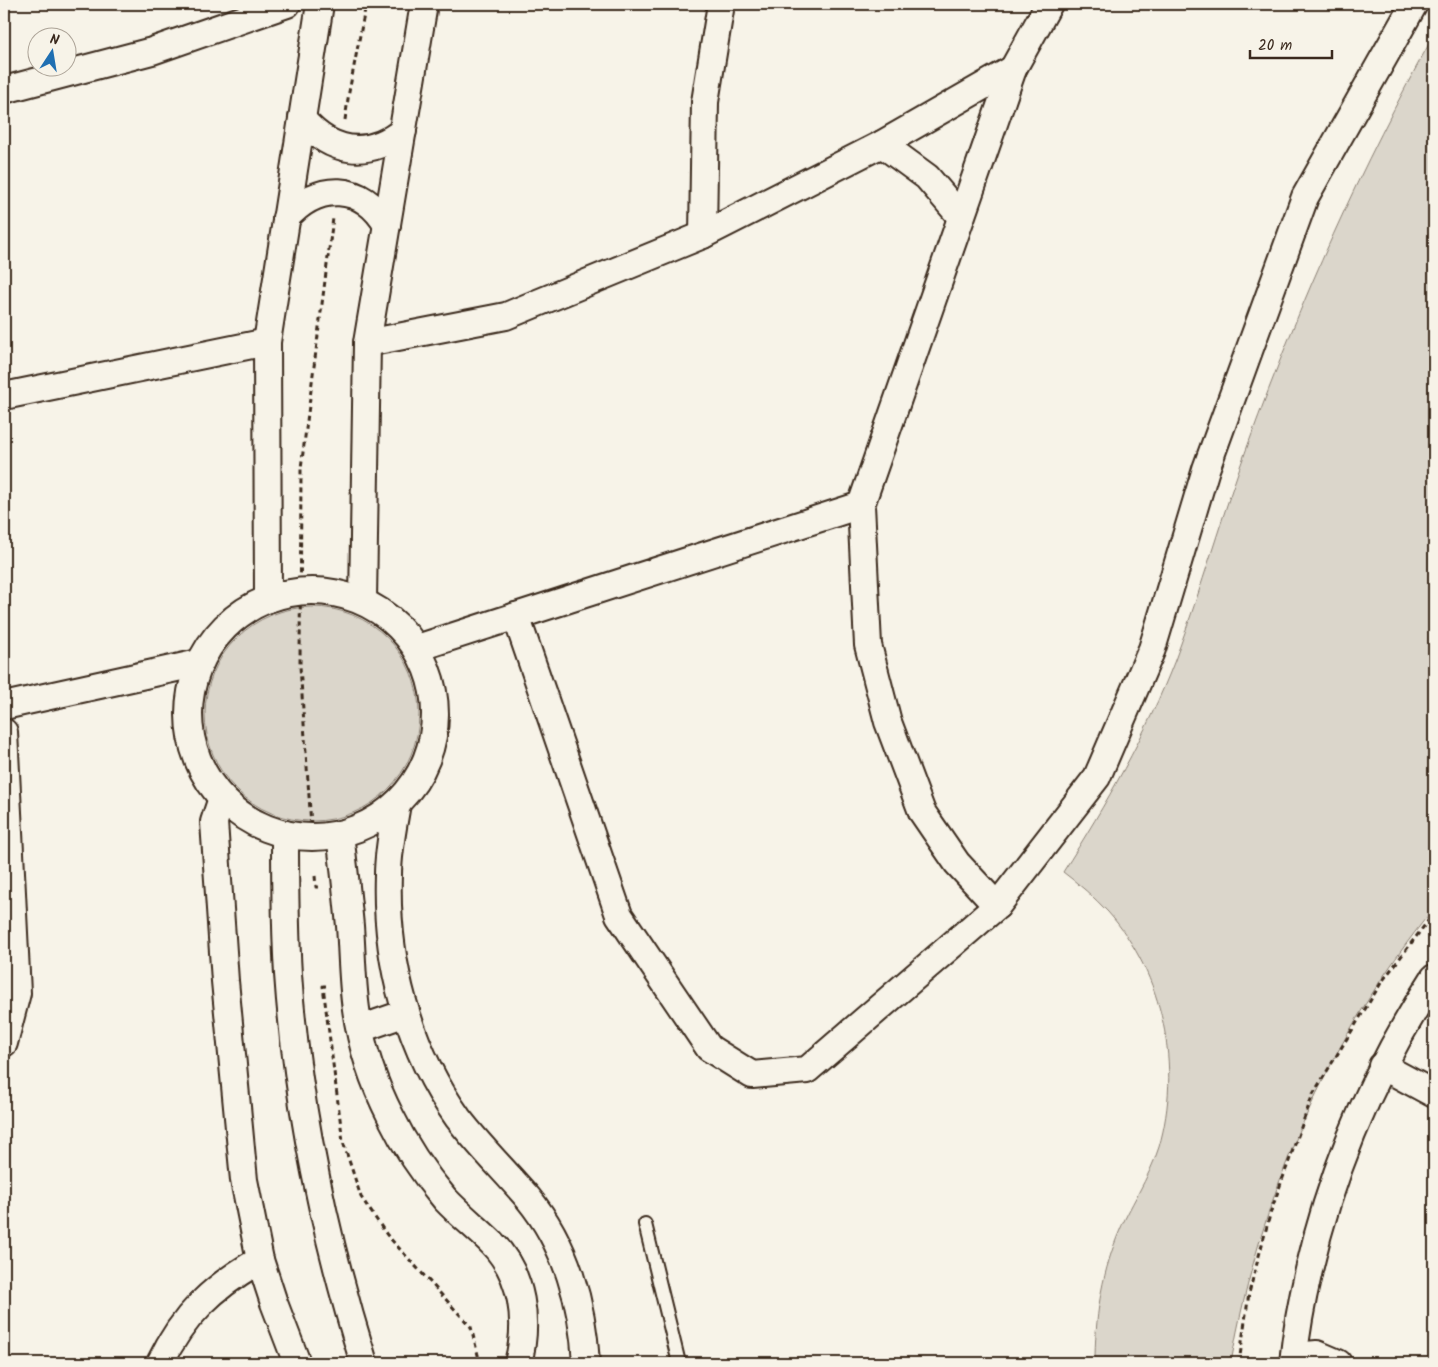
<svg xmlns="http://www.w3.org/2000/svg" width="1438" height="1367" viewBox="0 0 1438 1367" font-family="Kalam,sans-serif">
  <style>
    .green { fill: #dbd6cb; stroke: #8b8074 }
    .lines { fill: none; stroke-linecap: round; stroke-linejoin: round }
    .lane-casing { stroke: #3b2a1e; stroke-width: 16 }
    .street-casing { stroke: #3b2a1e; stroke-width: 30 }
    .path { stroke: #3b2a1e; stroke-width: 3; stroke-dasharray: 5 4; stroke-linecap: butt }
    .lane { stroke: #f7f3e8; stroke-width: 12 }
    .street { stroke: #f7f3e8; stroke-width: 26 }
  </style>
  <rect width="100%" height="100%" fill="#f7f3e8"/>
  <filter id="ink" filterUnits="userSpaceOnUse"><feTurbulence type="fractalNoise" baseFrequency=".02" numOctaves="2"/><feDisplacementMap in="SourceGraphic" scale="10" xChannelSelector="R" yChannelSelector="G"/><feConvolveMatrix kernelMatrix="1 2 1 2 8 2 1 2 1" color-interpolation-filters="sRGB"/></filter>
  <g filter="url(#ink)">
    <!-- green -->
    <g class="green">
      <path d="M1434 35V908C1327 1039 1260 1197 1231 1363H1095C1095 1319 1101 1278 1117 1237 1129 1206 1149 1179 1159 1147 1182 1067 1164 975 1108 912 1094 897 1079 884 1063 872 1106 804 1146 735 1175 660 1202 588 1222 514 1249 442 1300 302 1361 165 1434 35Z"/>
      <circle cx="312" cy="714" r="107"/>
    </g>
    <g class="lines">
      <defs>
        <polyline id="lane" points="645,1224 679,1363"/>
        <g id="street">
          <polyline points="4,90 152,51 287,4"/>
          <path d="M302 119C331 153 367 159 403 131"/>
          <polyline points="882,144 927,177 961,217"/>
          <path d="M286 218C318 182 362 183 387 225"/>
          <polyline points="703,235 705,102 721,4"/>
          <polyline points="367,343 506,316 703,235 882,144 1013,69"/>
          <polyline points="4,396 267,342"/>
          <circle cx="312" cy="714" r="123"/>
          <polyline points="268,598 267,342 320,4"/>
          <polyline points="363,601 367,343 424,4"/>
          <polyline points="516,616 619,915 709,1048 752,1075 807,1070 997,906 1097,777 1152,649 1206,469 1305,197 1414,4"/>
          <polyline points="417,648 861,505"/>
          <polyline points="4,706 199,663"/>
          <polyline points="4,732 17,993 4,1043"/>
          <polyline points="222,798 214,822 225,981 244,1180 260,1260 274,1303 297,1363"/>
          <path d="M397 804C393 827 388 851 388 875 385 960 408 1048 458 1118 480 1147 505 1171 528 1198 566 1244 583 1304 586 1363"/>
          <path d="M285 834C285 881 285 927 288 974 297 1106 325 1237 364 1363"/>
          <path d="M340 835C344 865 347 895 350 926 352 953 352 981 356 1009 361 1045 374 1084 391 1117 405 1146 424 1174 445 1199 460 1215 477 1228 492 1243 523 1275 529 1322 518 1363"/>
          <polyline points="997,906 957,863 922,812 888,722 868,645 861,505 1013,69 1049,4"/>
          <polyline points="360,1029 406,1013"/>
          <polyline points="1382,1066 1434,1094"/>
          <polyline points="1294,1356 1317,1354 1338,1363"/>
          <path d="M160 1363C183 1315 214 1286 260 1260"/>
          <path d="M1293 1363C1296 1332 1302 1300 1309 1270 1333 1164 1375 1069 1434 978"/>
        </g>
      </defs>
      <!-- lane casing -->
      <use href="#lane" class="lane-casing"/>
      <!-- street casing -->
      <use href="#street" class="street-casing"/>
      <!-- path -->
      <g class="path">
        <polyline points="345,120 349,92 366,4"/>
        <polyline points="311,825 300,666 301,468 333,218"/>
        <polyline points="315,876 316,887 321,887"/>
        <polyline points="326,986 323,986 343,1142 361,1197 387,1235 471,1327 480,1363"/>
        <polyline points="1239,1363 1249,1293 1271,1211 1313,1094 1381,983 1434,913"/>
      </g>
      <!-- lane -->
      <use href="#lane" class="lane"/>
      <!-- street -->
      <use href="#street" class="street"/>
    </g>
  </g>
  <!-- margin -->
  <rect width="1438" height="1367" fill="none" stroke="#f7f3e8" stroke-width="20"/>
  <rect x="10" y="10" width="1418" height="1347" fill="none" stroke="#3b2a1e" stroke-width="2" filter="url(#ink)"/>
  <!-- north arrow -->
  <g transform="translate(52 52) rotate(12)"><circle r="24" fill="#f7f3e8" stroke="#aca397"/>
  <path d="M0-4L9 19L0 12L-9 19Z" fill="#1f6fb2"/>
  <text y="-8" font-size="14" font-weight="bold" text-anchor="middle" fill="#3b2a1e">N</text>
  </g>
  <!-- scale -->
  <path d="M1250 50v8h82v-8" fill="none" stroke="#3b2a1e" stroke-width="2.5"/>
  <text x="1258" y="50" font-size="15" fill="#3b2a1e" stroke="#f7f3e8" stroke-width="4" paint-order="stroke">20 m</text>
</svg>
